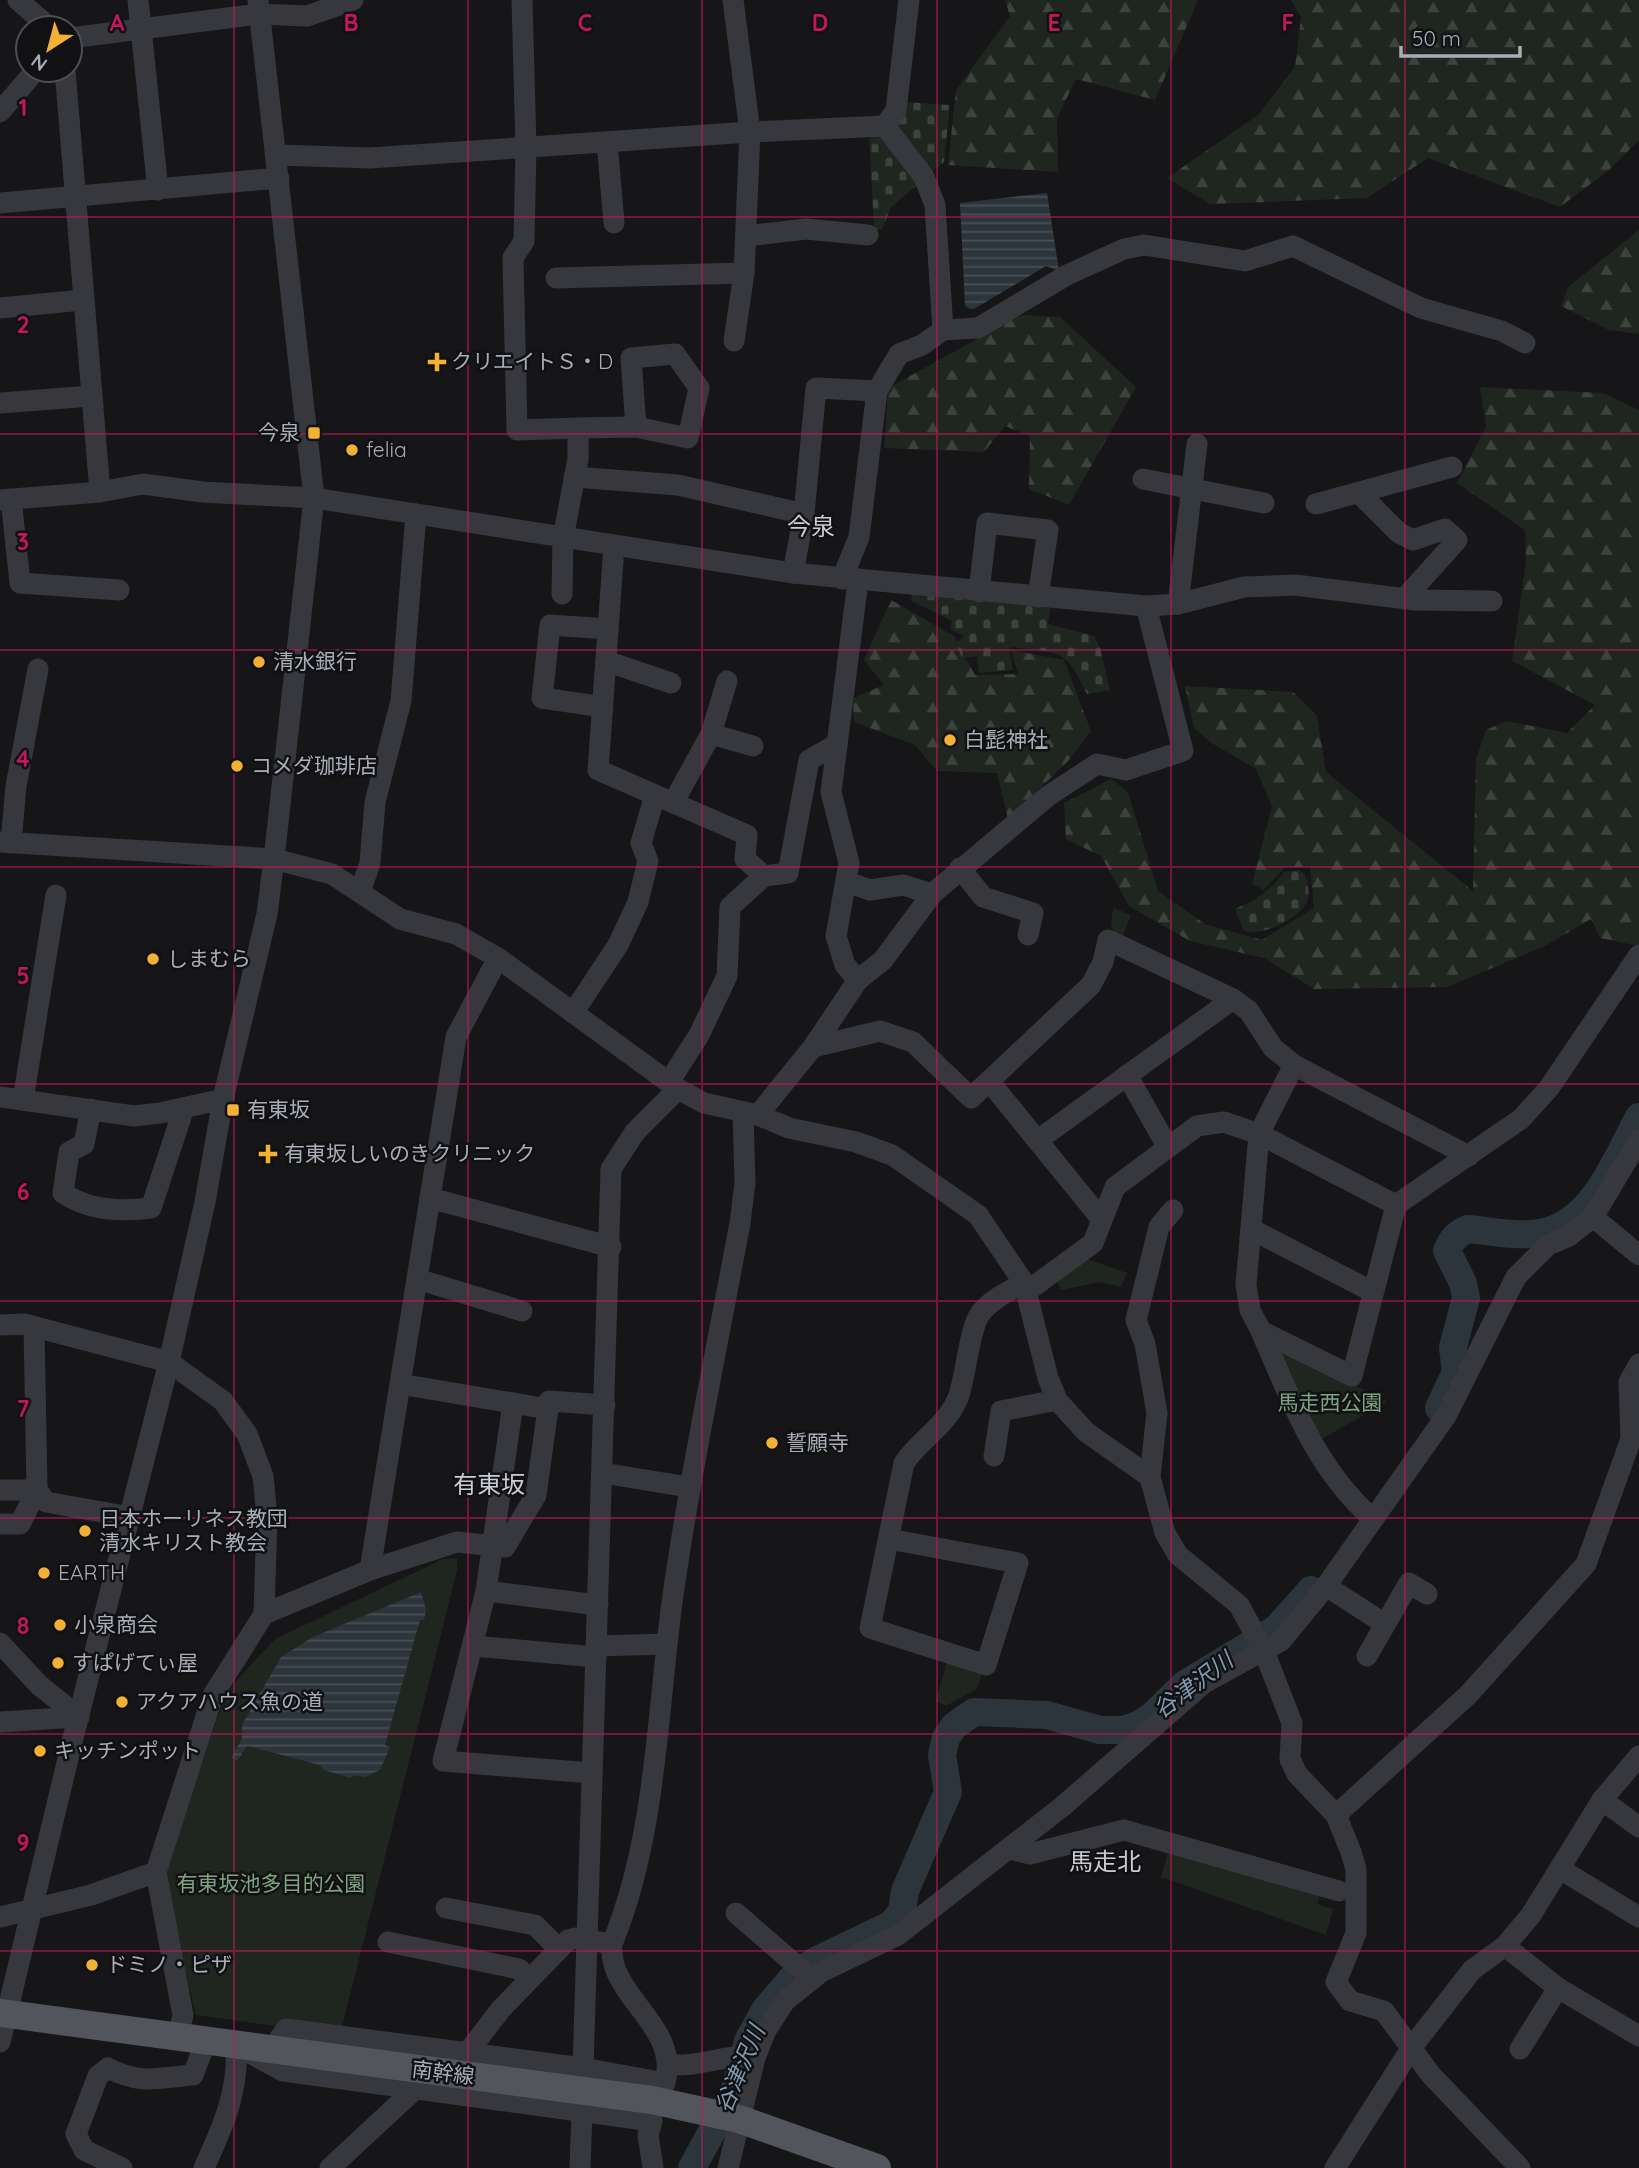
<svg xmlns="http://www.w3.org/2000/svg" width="1639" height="2168" viewBox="0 0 1639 2168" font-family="Quicksand,'Noto Sans JP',sans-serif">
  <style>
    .forest { fill: url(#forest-firs) }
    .cemetery { fill: url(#cemetery-stones) }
    .park { fill: #1e261f }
    .water { fill: url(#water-rules) }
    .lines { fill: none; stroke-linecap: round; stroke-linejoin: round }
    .river { stroke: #2c353c; stroke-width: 28 }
    .minor { stroke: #37383d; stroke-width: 21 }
    .major { stroke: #53555c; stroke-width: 28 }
    .grid { fill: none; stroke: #c2185b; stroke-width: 2; stroke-opacity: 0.55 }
    .poi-dot { fill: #f2b134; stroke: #111113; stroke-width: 2.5 }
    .labels { text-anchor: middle; stroke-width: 5; stroke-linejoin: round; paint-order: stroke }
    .poi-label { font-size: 21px; fill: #a8adb8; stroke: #111113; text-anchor: start }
    .park-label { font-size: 21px; fill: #7fa381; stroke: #111113 }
    .street-label { font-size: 21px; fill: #a8adb8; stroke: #111113 }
    .water-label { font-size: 23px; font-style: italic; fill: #7f9bb3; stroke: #111113 }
    .quarter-label { font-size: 24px; fill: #c9ccd4; stroke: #111113 }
    .grid-label { font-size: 23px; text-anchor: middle; font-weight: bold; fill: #c2185b; stroke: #111113; stroke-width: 5; stroke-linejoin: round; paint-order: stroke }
  </style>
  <defs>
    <pattern id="forest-firs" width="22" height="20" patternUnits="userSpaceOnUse" patternTransform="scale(1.75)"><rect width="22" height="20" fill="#1e261f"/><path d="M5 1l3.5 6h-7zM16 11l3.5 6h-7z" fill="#3c433d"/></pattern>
    <pattern id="cemetery-stones" width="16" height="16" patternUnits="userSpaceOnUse" patternTransform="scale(1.75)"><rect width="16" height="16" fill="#1e261f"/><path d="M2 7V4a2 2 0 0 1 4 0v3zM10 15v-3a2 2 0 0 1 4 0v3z" fill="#3c433d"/></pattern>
    <pattern id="water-rules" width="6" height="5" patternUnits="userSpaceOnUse" patternTransform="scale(1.75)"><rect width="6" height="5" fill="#2c353c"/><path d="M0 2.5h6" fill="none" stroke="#485056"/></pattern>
  </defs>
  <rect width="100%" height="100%" fill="#161618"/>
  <!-- forest -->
  <g class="forest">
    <polygon points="1005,0 1198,0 1155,100 1076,79 1057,118 1058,172 948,165 956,90 1010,16"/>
    <polygon points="1291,0 1639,0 1639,140 1609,170 1560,207 1428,158 1367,198 1210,204 1167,178 1258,115 1295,67 1301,17"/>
    <polygon points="1639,230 1639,334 1609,330 1561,306 1568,287"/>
    <polygon points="1021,315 1060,317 1136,387 1069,505 1029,489 1030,436 1005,426 984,452 884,448 888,388"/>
    <polygon points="1480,387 1603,393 1639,410 1639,946 1600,938 1591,919 1545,946 1447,987 1314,989 1264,958 1190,941 1129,906 1101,856 1066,839 1064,803 1111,779 1128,792 1158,891 1205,924 1262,940 1314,908 1310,867 1285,867 1263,890 1252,884 1272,806 1256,769 1210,742 1194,728 1185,686 1293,692 1317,716 1326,772 1473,891 1476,759 1486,730 1506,721 1567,733 1595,705 1512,661 1526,562 1525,530 1457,483 1486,427"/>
    <polygon points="891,600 954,636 975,675 1018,674 1011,650 1064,660 1091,731 1069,760 1008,819 997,773 937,771 915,745 854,722 853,698 884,685 864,660"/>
  </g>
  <!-- cemetery -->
  <g class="cemetery">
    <polygon points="904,102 950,105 944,162 928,174 897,131"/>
    <polygon points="869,133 887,134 922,181 891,207 882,230 874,229"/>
    <path d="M912 593 1051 605 1048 624 1094 636 1100 648 1110 690 1087 694C1066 648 1060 653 1013 647L1009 649 1013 670 979 673 977 656 962 658 956 643 964 636 950 629 952 621 911 601Z"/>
    <path d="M1299 870 1305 874C1307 882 1311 895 1307 902 1297 920 1263 936 1244 931L1235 909C1256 900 1271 891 1284 872Z"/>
  </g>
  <!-- park -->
  <g class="park">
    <path d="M1114 908 1131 915 1122 938C1108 929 1110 922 1114 908Z"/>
    <polygon points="1087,1259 1127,1273 1121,1287 1100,1282 1061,1290 1056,1281"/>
    <polygon points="1280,1346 1387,1402 1320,1440 1276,1351"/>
    <polygon points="457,1558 457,1571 340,2035 196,2015 162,1881 221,1708 234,1683 275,1639 443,1559"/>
    <polygon points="947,1661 982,1673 977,1689 946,1706 936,1701"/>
    <polygon points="1169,1849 1321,1891 1317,1904 1333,1909 1326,1935 1161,1877"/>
  </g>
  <!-- water -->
  <g class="water">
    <polygon points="1047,193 1059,271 1046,266 974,309 968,308 965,305 960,203"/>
    <polygon points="421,1592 426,1610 424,1620 420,1620 385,1745 390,1747 380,1770 365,1777 354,1775 350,1778 324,1770 320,1765 247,1746 237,1761 231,1758 242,1739 242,1725 281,1657 313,1637"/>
  </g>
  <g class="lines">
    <!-- river -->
    <g class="river">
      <path d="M1439 1408 1456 1372 1453 1347 1466 1298 1463 1283 1447 1251C1452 1239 1456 1234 1468 1229 1491 1231 1517 1237 1539 1233 1593 1225 1616 1159 1639 1117"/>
      <polyline points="692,2168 735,2089 748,2041 765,2010 794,1976 815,1961 892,1924 902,1911 905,1891 948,1792 942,1755 946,1738 954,1726 974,1712 1047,1715 1100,1730 1124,1730 1138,1725 1151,1717 1185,1684 1276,1629 1311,1590"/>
    </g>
    <!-- minor -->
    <g class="minor">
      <polyline points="18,0 50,28"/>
      <polyline points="138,0 158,190"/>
      <polyline points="522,0 526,147 524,241 513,258 517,430 578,428 578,459 563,538 562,594"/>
      <polyline points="733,0 750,132 744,273 734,341"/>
      <polyline points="70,38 259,14 307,16 353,0"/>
      <polyline points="65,70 100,492"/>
      <polyline points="0,112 36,70"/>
      <polyline points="885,126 896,110 909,0"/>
      <polyline points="607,142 614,223"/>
      <polyline points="277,155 370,158 750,132 885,126 924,177 935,205 943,330"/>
      <polyline points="0,203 279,178"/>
      <polyline points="746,236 806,229 868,235"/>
      <polyline points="556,278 744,273"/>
      <polyline points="0,308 82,300"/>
      <polyline points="0,403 91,396"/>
      <polyline points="578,428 636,427 688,438 699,388 675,354 631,358 636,427"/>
      <polyline points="574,477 678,485 804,514"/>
      <polyline points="1143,479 1264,503"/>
      <polyline points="1359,493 1399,533 1413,540 1445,529 1457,540 1404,599"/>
      <polyline points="11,499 20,583 119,590"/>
      <polyline points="0,500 100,492 143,484 203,492 314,498 793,573 1146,606 1183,751 1126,770 1097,764 1048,796 932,894 883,960 858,980 813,1047 758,1115"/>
      <polyline points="1316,504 1452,467"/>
      <polyline points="614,546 598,770 747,835 745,859 764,876"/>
      <polyline points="793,573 804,514 816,388 877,391"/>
      <polyline points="842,579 859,537 877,391 899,354 922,345 943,330 978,328 1067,275 1124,249 1144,245 1245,261 1293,246 1421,308 1502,331 1525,343"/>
      <polyline points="858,581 831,792 849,863 836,936 845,965 858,980"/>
      <polyline points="979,592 987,523 1048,530 1038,597"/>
      <polyline points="1178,604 1197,444"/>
      <polyline points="1146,606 1178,604 1244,587 1295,585 1415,600 1492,601"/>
      <polyline points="606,661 671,683"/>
      <polyline points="603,707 542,698 550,625 608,629"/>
      <polyline points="711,734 753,746"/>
      <polyline points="673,803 711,734 727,681"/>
      <polyline points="0,842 274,859 332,874 400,919 456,934 498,958 678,1089 704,1103 758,1115 789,1128 856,1142 892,1155 978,1215 1024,1283 1048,1378 1057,1400 1086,1432 1150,1477 1165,1533 1178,1555 1239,1605 1264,1651 1292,1723 1290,1759 1297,1774 1336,1815 1351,1852 1356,1869 1356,1933 1336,1982 1350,2001 1384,2011 1431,2075 1520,2168"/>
      <polyline points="11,843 16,786 38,669"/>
      <polyline points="960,868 983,897 1033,913 1028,935"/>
      <polyline points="847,882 870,890 903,885 932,894"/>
      <polyline points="360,892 370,863 375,802 401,701 416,514"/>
      <polyline points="573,1013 618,945 638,902 648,861 641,843 655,795"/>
      <polyline points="813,1047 880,1031 913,1042 971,1098 1091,985 1103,962 1108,940 1233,999 1249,1011 1273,1048 1294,1065 1469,1156"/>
      <polyline points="1294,1065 1259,1134 1246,1285 1250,1310 1261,1331 1352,1376 1396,1205 1521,1119 1549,1088 1639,955"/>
      <polyline points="1127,1075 1167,1146"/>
      <polyline points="989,1081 1102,1220"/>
      <polyline points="669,1082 699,1035 727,976 730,907 764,876 788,873 809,760 837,744"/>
      <polyline points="0,1097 134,1116 160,1113 223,1099"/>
      <polyline points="23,1100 56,895"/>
      <path d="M91 1109 84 1144 69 1152 63 1193C88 1210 121 1212 151 1208L184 1108"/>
      <polyline points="1038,1140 1233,999"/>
      <polyline points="430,1198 611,1247"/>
      <polyline points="1593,1217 1639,1255"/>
      <polyline points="1251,1229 1373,1292"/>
      <polyline points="417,1279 522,1311"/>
      <polyline points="1026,1292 1093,1243 1115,1187 1197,1126 1224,1122 1259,1134 1396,1205"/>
      <polyline points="0,1325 24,1324 169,1362 223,1401 247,1434 263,1476 267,1517 264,1614"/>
      <path d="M1261 1331C1291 1400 1315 1468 1373 1519"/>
      <polyline points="400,1384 548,1409"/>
      <polyline points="513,1403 486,1591 443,1761 592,1773"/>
      <polyline points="994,1456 1001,1411 1057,1400"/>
      <polyline points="603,1473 688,1487"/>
      <polyline points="1150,1477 1157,1413 1145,1344 1136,1320 1159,1227 1173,1210"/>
      <polyline points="0,1490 37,1490 46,1502 130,1517"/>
      <polyline points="0,1524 20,1524 37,1490 34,1328"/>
      <path d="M889 1539 1018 1563 986 1665 870 1628 904 1463C921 1438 945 1428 958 1398 966 1377 969 1329 980 1314 990 1300 1009 1291 1024 1283"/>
      <polyline points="370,1570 457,1542 505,1547 536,1495 549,1401 605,1405"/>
      <polyline points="1326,1586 1385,1624"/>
      <polyline points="486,1591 598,1605"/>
      <polyline points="0,1643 39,1685 79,1717"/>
      <polyline points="473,1646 596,1657"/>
      <polyline points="597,1646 667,1644"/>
      <polyline points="1367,1656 1409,1583 1427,1594"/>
      <polyline points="0,1722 79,1717"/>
      <polyline points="1602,1800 1639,1827"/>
      <polyline points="1336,1815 1468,1695 1586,1564 1631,1439 1629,1382 1639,1364"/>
      <polyline points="1010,1849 1030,1854 1124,1830 1339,1891"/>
      <polyline points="1560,1869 1639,1917"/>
      <polyline points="446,1908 535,1925 558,1948"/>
      <polyline points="736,1913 812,1979"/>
      <polyline points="0,1917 91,1895 156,1872"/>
      <polyline points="388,1942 519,1969 529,1978"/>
      <polyline points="1505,1946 1558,1988 1639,2036"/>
      <polyline points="178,2037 183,2015 156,1872 213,1695 264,1614 370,1570 456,1037 498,958"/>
      <polyline points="0,2042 72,1742 169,1362 205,1202 223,1099 267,914 274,859 314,498 258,0"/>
      <polyline points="1520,2049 1558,1988"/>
      <path d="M271 2051 286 2029 583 2068 665 2083C681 2025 607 1997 612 1944"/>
      <polyline points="248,2052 283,2071 652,2121 648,2135 653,2168"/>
      <path d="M468 2052 501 2009 568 1940 576 1938 612 1944C657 1835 657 1710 673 1595 691 1470 717 1347 740 1223L745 1183 743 1113"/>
      <path d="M669 2064C698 2069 727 2052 755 2058"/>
      <polyline points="583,2068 611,1169 635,1132 678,1089"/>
      <path d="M122 2168 84 2150 76 2134 98 2076 108 2068C141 2085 157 2078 193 2075L206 2041"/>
      <path d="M204 2168C223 2126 239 2092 236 2045"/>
      <polyline points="330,2168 414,2090"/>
      <polyline points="580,2168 582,2111"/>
      <polyline points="728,2168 755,2058 766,2030 785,2001 821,1972 898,1935 1063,1806 1204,1683 1281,1641 1326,1586 1446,1416 1516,1277 1548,1245 1569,1236 1593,1217 1639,1140"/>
      <polyline points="1335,2168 1412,2047 1472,1970 1505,1946 1531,1915 1602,1800 1639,1756"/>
    </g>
    <!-- major -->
    <polyline class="major" points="0,2013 652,2100 739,2119 877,2168"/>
  </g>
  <!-- grid -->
  <path class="grid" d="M234 0V2168M468 0V2168M702 0V2168M937 0V2168M1171 0V2168M1405 0V2168M0 217H1639M0 434H1639M0 650H1639M0 867H1639M0 1084H1639M0 1301H1639M0 1518H1639M0 1734H1639M0 1951H1639"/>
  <!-- markers -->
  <g class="poi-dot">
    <path d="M433.5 351.5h7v7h7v7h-7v7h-7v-7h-7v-7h7z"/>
    <rect x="307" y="426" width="14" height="14" rx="3.5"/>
    <circle cx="352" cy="450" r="7"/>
    <circle cx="259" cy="662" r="7"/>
    <circle cx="950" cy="740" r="7"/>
    <circle cx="237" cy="766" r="7"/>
    <circle cx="153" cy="959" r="7"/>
    <rect x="226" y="1103" width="14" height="14" rx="3.5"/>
    <path d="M264.5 1143.5h7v7h7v7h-7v7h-7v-7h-7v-7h7z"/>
    <circle cx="772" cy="1443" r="7"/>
    <circle cx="85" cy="1531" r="7"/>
    <circle cx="44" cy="1573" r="7"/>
    <circle cx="60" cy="1625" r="7"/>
    <circle cx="58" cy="1663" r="7"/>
    <circle cx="122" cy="1702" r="7"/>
    <circle cx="40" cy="1751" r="7"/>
    <circle cx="92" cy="1965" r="7"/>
  </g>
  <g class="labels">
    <!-- poi labels -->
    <g class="poi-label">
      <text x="451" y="369">クリエイトＳ・D</text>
      <text x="300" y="440" text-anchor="end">今泉</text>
      <text x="366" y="457">felia</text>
      <text x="273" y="669">清水銀行</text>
      <text x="964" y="747">白髭神社</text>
      <text x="251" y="773">コメダ珈琲店</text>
      <text x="167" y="966">しまむら</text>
      <text x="247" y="1117">有東坂</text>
      <text x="284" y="1161">有東坂しいのきクリニック</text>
      <text x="786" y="1450">誓願寺</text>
      <text x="99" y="1526">日本ホーリネス教団<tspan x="99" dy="24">清水キリスト教会</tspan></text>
      <text x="58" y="1580">EARTH</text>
      <text x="74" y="1632">小泉商会</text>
      <text x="72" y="1670">すぱげてぃ屋</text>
      <text x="136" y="1709">アクアハウス魚の道</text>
      <text x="54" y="1758">キッチンポット</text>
      <text x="106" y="1972">ドミノ・ピザ</text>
    </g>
    <!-- park labels -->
    <g class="park-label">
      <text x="1330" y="1410">馬走西公園</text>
      <text x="271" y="1891">有東坂池多目的公園</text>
    </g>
    <!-- street labels -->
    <g class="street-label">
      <text transform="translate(443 2073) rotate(7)" y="7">南幹線</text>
    </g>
    <!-- water labels -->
    <g class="water-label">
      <text transform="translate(1193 1685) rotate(-37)" y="8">谷津沢川</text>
      <text transform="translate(740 2069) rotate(-67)" y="8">谷津沢川</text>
    </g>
    <!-- quarter labels -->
    <g class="quarter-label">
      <text x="811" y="535">今泉</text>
      <text x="489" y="1493">有東坂</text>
      <text x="1105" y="1870">馬走北</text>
    </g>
  </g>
  <g class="grid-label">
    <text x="117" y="31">A</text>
    <text x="351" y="31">B</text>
    <text x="585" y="31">C</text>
    <text x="820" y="31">D</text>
    <text x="1054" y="31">E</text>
    <text x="1288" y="31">F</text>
    <text x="23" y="116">1</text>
    <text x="23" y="333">2</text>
    <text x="23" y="550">3</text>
    <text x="23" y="767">4</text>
    <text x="23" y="984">5</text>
    <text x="23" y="1200">6</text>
    <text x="23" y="1417">7</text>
    <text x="23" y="1634">8</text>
    <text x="23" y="1851">9</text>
  </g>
  <!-- north arrow -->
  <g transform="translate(49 49) rotate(216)"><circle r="33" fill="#111113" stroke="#4d4f55" stroke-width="2"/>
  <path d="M0-5L12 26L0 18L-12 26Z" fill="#f2b134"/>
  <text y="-10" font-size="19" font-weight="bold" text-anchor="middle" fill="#a8adb8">N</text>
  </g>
  <!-- scale -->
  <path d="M1401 46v10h119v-10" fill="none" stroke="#a8adb8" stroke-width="3.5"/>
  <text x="1412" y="46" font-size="21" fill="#a8adb8" stroke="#111113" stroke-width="5" paint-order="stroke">50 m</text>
</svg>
